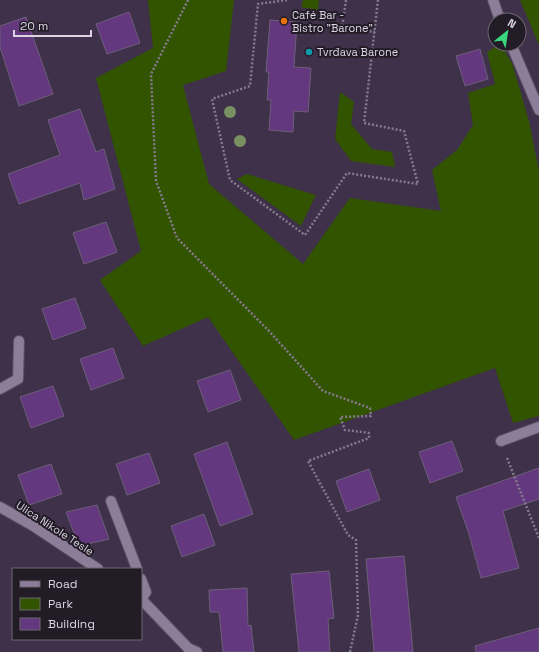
<svg xmlns="http://www.w3.org/2000/svg" width="539" height="652" viewBox="0 0 539 652" font-family="'Space Grotesk',sans-serif">
  <style>
    .green { fill: #325400 }
    .building { fill: #63387f; stroke: #6d5e79 }
    .lines { fill: none; stroke-linecap: round; stroke-linejoin: round }
    .service-casing { stroke: #594d61; stroke-width: 12 }
    .minor-casing { stroke: #594d61; stroke-width: 12 }
    .path { stroke: #857a8e; stroke-width: 2.5; stroke-dasharray: 2 2; stroke-linecap: butt }
    .service { stroke: #8c7d99; stroke-width: 10 }
    .minor { stroke: #8c7d99; stroke-width: 10 }
    .tree { fill: #799161 }
    .food-dot { fill: #e8710a; stroke: #221c27; stroke-width: 1.5 }
    .culture-dot { fill: #0f9aa8; stroke: #221c27; stroke-width: 1.5 }
    .labels { text-anchor: middle; stroke-width: 4; stroke-linejoin: round; paint-order: stroke }
    .poi-label { font-size: 11px; fill: #dcd4e3; stroke: #221c27; text-anchor: start }
    .street-label { font-size: 11px; fill: #dcd4e3; stroke: #221c27 }
  </style>
  <rect width="100%" height="100%" fill="#3f3149"/>
  <!-- green -->
  <g class="green">
    <polygon points="148,0 234,0 226,71 183,85 209,184 303,264 350,198 441,211 432,170 457,150 473,125 468,93 495,84 487,52 500,44 512,63 529,121 539,171 539,416 513,423 495,368 294,440 208,317 143,346 100,280 141,251 96,78 153,48"/>
    <polygon points="303,0 319,0 318,10 301,7"/>
    <polygon points="520,0 539,0 539,45"/>
    <polygon points="340,92 354,102 351,124 372,149 392,152 395,167 351,161 335,139"/>
    <polygon points="247,174 316,195 301,226 237,179"/>
  </g>
  <!-- building -->
  <g class="building">
    <polygon points="129,12 140,43 107,54 96,24"/>
    <polygon points="26,17 53,94 19,106 0,47 0,26"/>
    <polygon points="270,20 297,22 294,67 311,68 308,112 294,111 293,132 269,130 271,100 267,100 269,72 266,72"/>
    <polygon points="480,49 488,79 465,86 456,56"/>
    <polygon points="80,109 96,152 104,149 115,189 84,200 80,183 19,204 8,174 60,155 48,120"/>
    <polygon points="106,222 117,252 84,264 73,233"/>
    <polygon points="75,298 86,328 53,340 42,309"/>
    <polygon points="113,348 124,378 91,390 80,359"/>
    <polygon points="230,370 241,400 208,412 197,381"/>
    <polygon points="53,386 64,416 31,428 20,397"/>
    <polygon points="452,441 463,471 430,483 419,452"/>
    <polygon points="227,442 253,514 220,526 194,454"/>
    <polygon points="149,453 160,483 127,495 116,464"/>
    <polygon points="51,464 62,494 29,505 18,475"/>
    <polygon points="539,468 539,499 503,511 519,568 481,578 469,534 456,497"/>
    <polygon points="369,469 380,500 347,512 336,481"/>
    <polygon points="97,505 109,539 79,546 66,512"/>
    <polygon points="204,514 215,545 182,557 171,526"/>
    <polygon points="404,556 413,652 374,652 366,559"/>
    <polygon points="329,571 334,618 328,619 330,652 299,652 291,574"/>
    <polygon points="247,588 248,626 251,625 254,652 223,652 219,612 210,612 209,590"/>
    <polygon points="539,628 539,652 476,652 475,646"/>
  </g>
  <g class="lines">
    <defs>
      <g id="service">
        <polyline points="0,389 18,379 19,341"/>
        <polyline points="501,441 539,427"/>
        <polyline points="111,501 137,569"/>
        <polyline points="141,579 146,592 141,599"/>
      </g>
      <g id="minor">
        <polyline points="493,0 500,20"/>
        <polyline points="511,44 539,110"/>
        <polyline points="0,507 35,527 98,569"/>
        <polyline points="141,599 188,648 197,652"/>
      </g>
    </defs>
    <!-- service casing -->
    <use href="#service" class="service-casing"/>
    <!-- minor casing -->
    <use href="#minor" class="minor-casing"/>
    <!-- path -->
    <g class="path">
      <polyline points="188,0 151,74 156,181 177,238 269,331 323,391 370,408 371,416 340,417 345,430 369,433 369,438 308,461 348,535 356,540 358,615 350,652"/>
      <polyline points="287,0 258,4 250,86 212,99 230,180 305,235 347,173 418,184 404,131 364,123 378,0"/>
      <polyline points="346,0 342,28 375,32"/>
      <polyline points="507,458 539,538"/>
    </g>
    <!-- service -->
    <use href="#service" class="service"/>
    <!-- minor -->
    <use href="#minor" class="minor"/>
  </g>
  <!-- trees -->
  <g class="tree">
    <circle cx="230" cy="112" r="6"/>
    <circle cx="240" cy="141" r="6"/>
  </g>
  <!-- markers -->
  <circle class="food-dot" cx="284" cy="21" r="4"/>
  <circle class="culture-dot" cx="309" cy="52" r="4"/>
  <g class="labels">
    <!-- poi labels -->
    <g class="poi-label">
      <text x="292" y="19">Café Bar -<tspan x="292" dy="13">Bistro "Barone"</tspan></text>
      <text x="317" y="56">Tvrđava Barone</text>
    </g>
    <!-- street labels -->
    <g class="street-label">
      <text transform="translate(55 528) rotate(33)" y="4">Ulica Nikole Tesle</text>
    </g>
  </g>
  <!-- legend -->
  <rect x="12" y="568" width="130" height="72" fill="#221c27" stroke="#6c6672"/>
  <rect x="20" y="581" width="20" height="6" fill="#8c7d99" stroke="#6c6672"/>
  <text x="48" y="588" font-size="12" fill="#dcd4e3">Road</text>
  <rect x="20" y="598" width="20" height="12" fill="#325400" stroke="#6c6672"/>
  <text x="48" y="608" font-size="12" fill="#dcd4e3">Park</text>
  <rect x="20" y="618" width="20" height="12" fill="#63387f" stroke="#6c6672"/>
  <text x="48" y="628" font-size="12" fill="#dcd4e3">Building</text>
  <!-- north arrow -->
  <g transform="translate(507 32) rotate(30)"><circle r="19" fill="#221c27" stroke="#6c6672"/>
  <path d="M0-3L7 15L0 10L-7 15Z" fill="#3ad77f"/>
  <text y="-6" font-size="11" font-weight="bold" text-anchor="middle" fill="#dcd4e3">N</text>
  </g>
  <!-- scale -->
  <path d="M14 30v6h77v-6" fill="none" stroke="#dcd4e3" stroke-width="2"/>
  <text x="20" y="30" font-size="12" fill="#dcd4e3" stroke="#221c27" stroke-width="3" paint-order="stroke">20 m</text>
</svg>
